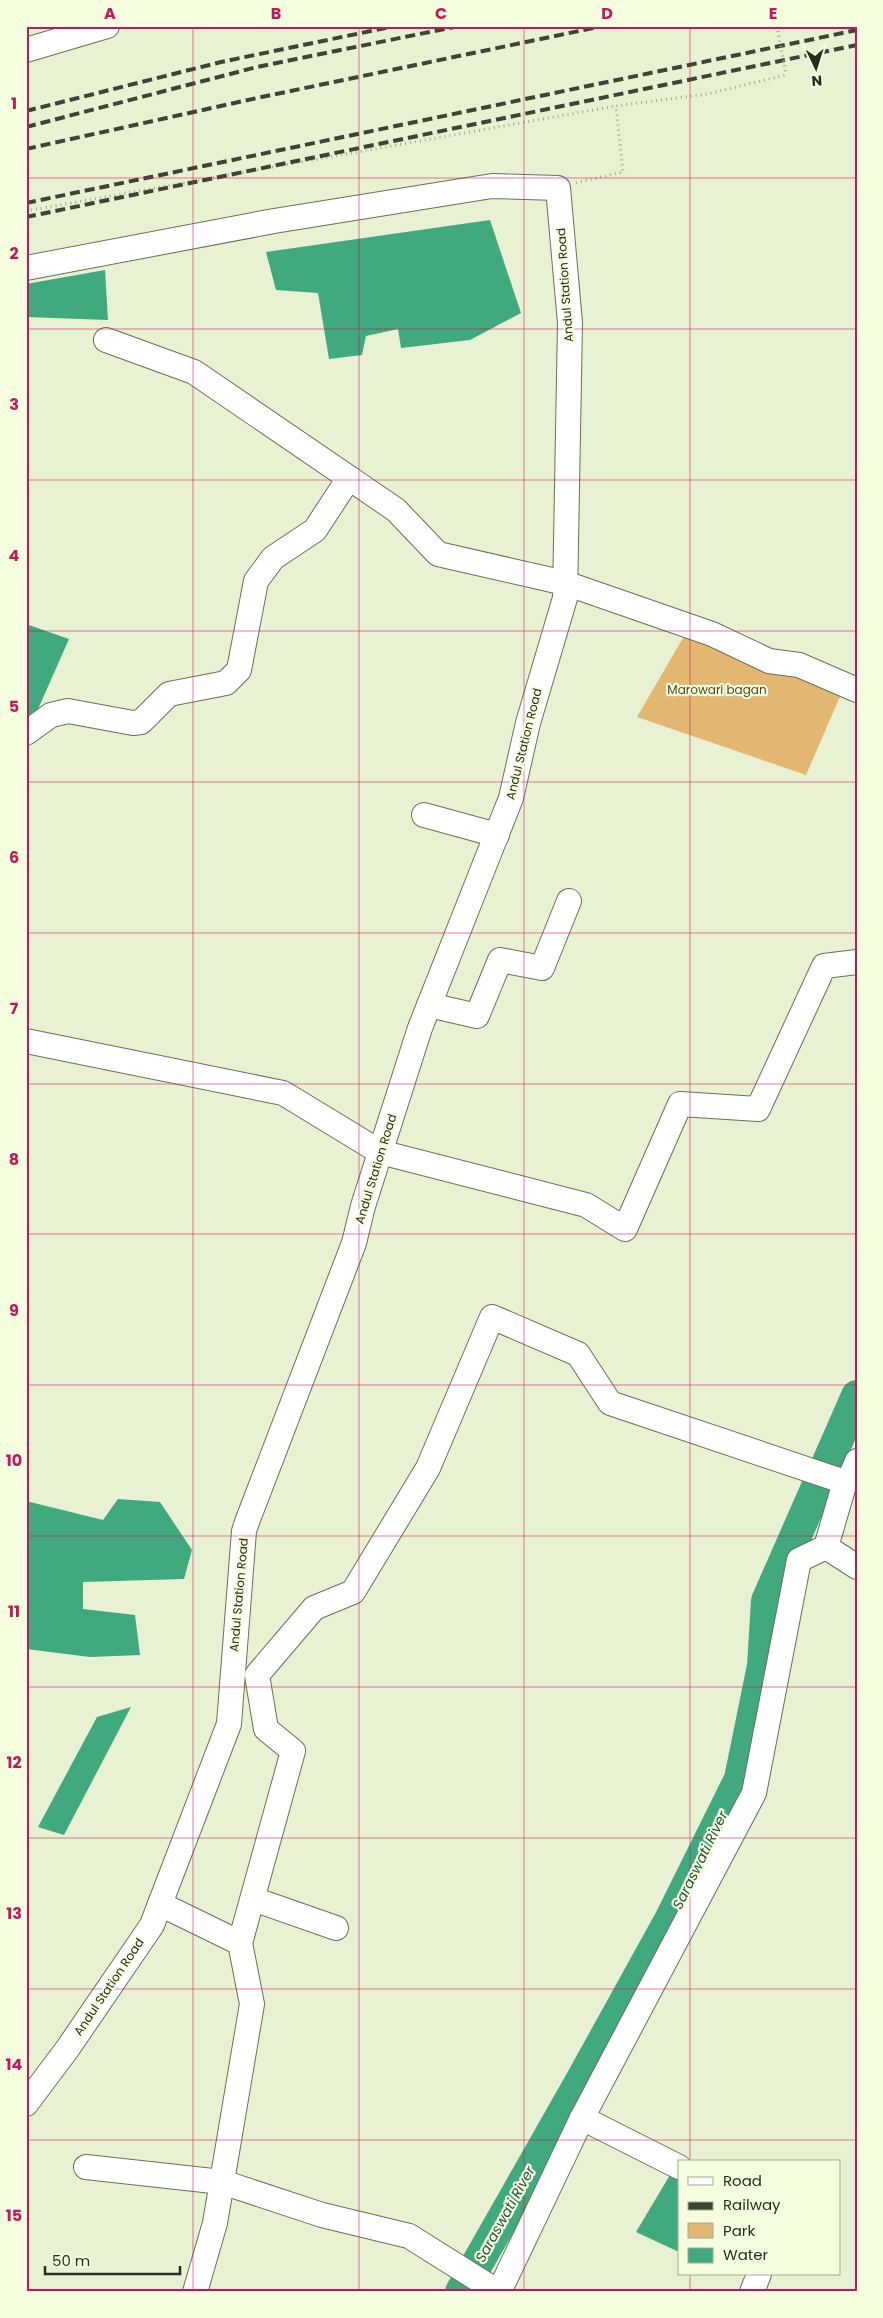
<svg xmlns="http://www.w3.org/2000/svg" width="883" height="2318" viewBox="0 0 883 2318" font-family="Poppins,sans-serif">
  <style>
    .green { fill: #e1b772 }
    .water { fill: #40a97d }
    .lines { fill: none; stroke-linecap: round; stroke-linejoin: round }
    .river { stroke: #40a97d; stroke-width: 32 }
    .minor-casing { stroke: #697156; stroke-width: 26 }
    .path { stroke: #a2a991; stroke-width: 3; stroke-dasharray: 1 4; stroke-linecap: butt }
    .minor { stroke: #fff; stroke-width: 24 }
    .rail { stroke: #3f4336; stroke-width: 4; stroke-dasharray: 10 5; stroke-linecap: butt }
    .path-bridge { stroke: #a2a991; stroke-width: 3; stroke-dasharray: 1 4; stroke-linecap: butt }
    .grid { fill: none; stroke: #c2185b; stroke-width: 1; stroke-opacity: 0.55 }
    .labels { text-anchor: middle; stroke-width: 4.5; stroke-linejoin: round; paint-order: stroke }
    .street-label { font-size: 12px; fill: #292c21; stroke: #f5fedf }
    .park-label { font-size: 12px; fill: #533f1b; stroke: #f5fedf }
    .water-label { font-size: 14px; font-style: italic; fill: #24503c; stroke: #f5fedf }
    .neatline { fill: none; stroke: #c2185b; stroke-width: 2 }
    .grid-label { font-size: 16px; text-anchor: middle; font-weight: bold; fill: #c2185b }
  </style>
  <rect width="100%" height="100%" fill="#e8f1d2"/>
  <!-- green -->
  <polygon class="green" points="690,626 845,685 806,775 637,717"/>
  <!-- water -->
  <g class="water">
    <polygon points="490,220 521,313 470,340 401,348 398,329 366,336 362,355 329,359 318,293 276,290 266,252"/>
    <polygon points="105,270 108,320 26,317 26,284"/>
    <polygon points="26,624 69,639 31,725 26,722"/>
    <polygon points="118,1499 160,1502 192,1550 184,1579 83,1582 83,1609 135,1615 140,1655 90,1657 26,1649 26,1501 103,1520"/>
    <polygon points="131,1707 64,1835 38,1827 97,1717"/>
    <polygon points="676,2165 679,2167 679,2252 636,2232"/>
  </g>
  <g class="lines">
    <!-- river -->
    <polyline class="river" points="461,2292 581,2081 670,1920 740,1779 763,1666 767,1601 857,1396"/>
    <defs>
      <g id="minor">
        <polyline points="26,50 107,26"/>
        <polyline points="26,268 274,221 492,186 558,188 570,323 565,598 528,723 511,798 420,1028 363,1206 354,1243 247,1522 244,1531 229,1724 160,1904 152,1925 68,2048 26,2104"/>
        <polyline points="106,340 194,372 396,510 438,554 565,583 712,634 769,661 799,665 857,690"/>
        <polyline points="26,733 51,715 68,711 133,723 141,722 169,694 226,683 239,670 256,581 273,558 315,530 349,478"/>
        <polyline points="424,815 497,835"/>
        <polyline points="429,1005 477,1016 500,960 542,968 569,901"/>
        <polyline points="26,1041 283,1093 380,1152 586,1205 625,1229 680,1104 758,1109 824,966 857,962"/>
        <polyline points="845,1482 852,1473 857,1461"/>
        <polyline points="253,1899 336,1928"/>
        <polyline points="160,1904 240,1943 293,1751 266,1729 257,1675 314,1608 353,1592 428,1468 492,1317 578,1354 610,1403 845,1482 826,1547 857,1567"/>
        <polyline points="582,2118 679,2167"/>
        <polyline points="86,2167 222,2182 322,2215 409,2236 487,2285 493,2292"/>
        <polyline points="195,2292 215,2223 252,2004 240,1943"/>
        <polyline points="499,2292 582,2118 754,1793 799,1560 826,1547"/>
        <polyline points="752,2292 759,2274"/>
      </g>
    </defs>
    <!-- minor casing -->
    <use href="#minor" class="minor-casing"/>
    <!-- path -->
    <g class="path">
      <polyline points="576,183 623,172 616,106 707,94 786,75"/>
      <polyline points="26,211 616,106"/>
    </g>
    <!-- minor -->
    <use href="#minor" class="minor"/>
    <!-- rail -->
    <g class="rail">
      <polyline points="26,111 221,62 395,26"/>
      <polyline points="26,127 257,67 459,26"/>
      <polyline points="26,149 257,98 603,26"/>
      <polyline points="26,203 857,30"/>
      <polyline points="26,217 857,45"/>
    </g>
    <!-- path-bridge -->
    <polyline class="path-bridge" points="777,26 786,75"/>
  </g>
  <!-- grid -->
  <path class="grid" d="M193 26V2292M359 26V2292M524 26V2292M690 26V2162M26 178H857M26 329H857M26 480H857M26 631H857M26 782H857M26 933H857M26 1084H857M26 1234H857M26 1385H857M26 1536H857M26 1687H857M26 1838H857M26 1989H857M26 2140H857M690 2274V2292"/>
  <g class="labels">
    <!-- street labels -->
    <g class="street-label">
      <text transform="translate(565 285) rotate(-94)" y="4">Andul Station Road</text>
      <text transform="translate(524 744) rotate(-76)" y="4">Andul Station Road</text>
      <text transform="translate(376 1169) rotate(-73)" y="4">Andul Station Road</text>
      <text transform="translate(239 1595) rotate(-85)" y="4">Andul Station Road</text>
      <text transform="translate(109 1987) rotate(-56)" y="4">Andul Station Road</text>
    </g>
    <!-- park labels -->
    <g class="park-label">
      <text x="717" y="694">Marowari bagan</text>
    </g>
    <!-- water labels -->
    <g class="water-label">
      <text transform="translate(700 1860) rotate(-64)" y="5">Saraswati River</text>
      <text transform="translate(505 2214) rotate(-61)" y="5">Saraswati River</text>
    </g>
  </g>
  <!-- border -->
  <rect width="883" height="2318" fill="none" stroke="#f5fedf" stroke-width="55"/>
  <!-- legend -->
  <rect x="678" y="2160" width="162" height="115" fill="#f5fedf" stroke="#a3aa93"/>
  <rect x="688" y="2177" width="25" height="8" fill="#ffffff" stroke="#a3aa93"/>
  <text x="723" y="2186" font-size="15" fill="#292c21">Road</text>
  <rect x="688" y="2202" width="25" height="8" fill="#3f4336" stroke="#a3aa93"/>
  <text x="723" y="2210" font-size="15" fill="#292c21">Railway</text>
  <rect x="688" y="2223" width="25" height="15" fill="#e1b772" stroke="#a3aa93"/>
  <text x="723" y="2236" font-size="15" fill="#292c21">Park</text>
  <rect x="688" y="2248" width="25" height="15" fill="#40a97d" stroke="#a3aa93"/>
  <text x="723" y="2260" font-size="15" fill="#292c21">Water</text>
  <!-- north arrow -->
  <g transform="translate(816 68) rotate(176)" stroke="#f5fedf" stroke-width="4" paint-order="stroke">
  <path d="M0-4L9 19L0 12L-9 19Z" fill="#292c21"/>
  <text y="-8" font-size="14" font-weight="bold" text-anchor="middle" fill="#292c21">N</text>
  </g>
  <!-- scale -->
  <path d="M45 2266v8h135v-8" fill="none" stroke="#292c21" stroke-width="2.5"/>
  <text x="52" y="2266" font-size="15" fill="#292c21" stroke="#f5fedf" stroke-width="4" paint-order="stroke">50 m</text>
  <rect x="28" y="28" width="828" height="2262" class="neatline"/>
  <g class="grid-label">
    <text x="110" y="19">A</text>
    <text x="276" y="19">B</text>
    <text x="441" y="19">C</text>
    <text x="607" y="19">D</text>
    <text x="773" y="19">E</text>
    <text x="14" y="109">1</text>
    <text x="14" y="259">2</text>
    <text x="14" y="410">3</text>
    <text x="14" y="561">4</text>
    <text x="14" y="712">5</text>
    <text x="14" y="863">6</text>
    <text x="14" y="1014">7</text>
    <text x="14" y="1165">8</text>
    <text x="14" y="1316">9</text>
    <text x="14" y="1466">10</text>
    <text x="14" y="1617">11</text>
    <text x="14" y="1768">12</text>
    <text x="14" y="1919">13</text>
    <text x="14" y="2070">14</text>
    <text x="14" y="2221">15</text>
  </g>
</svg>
